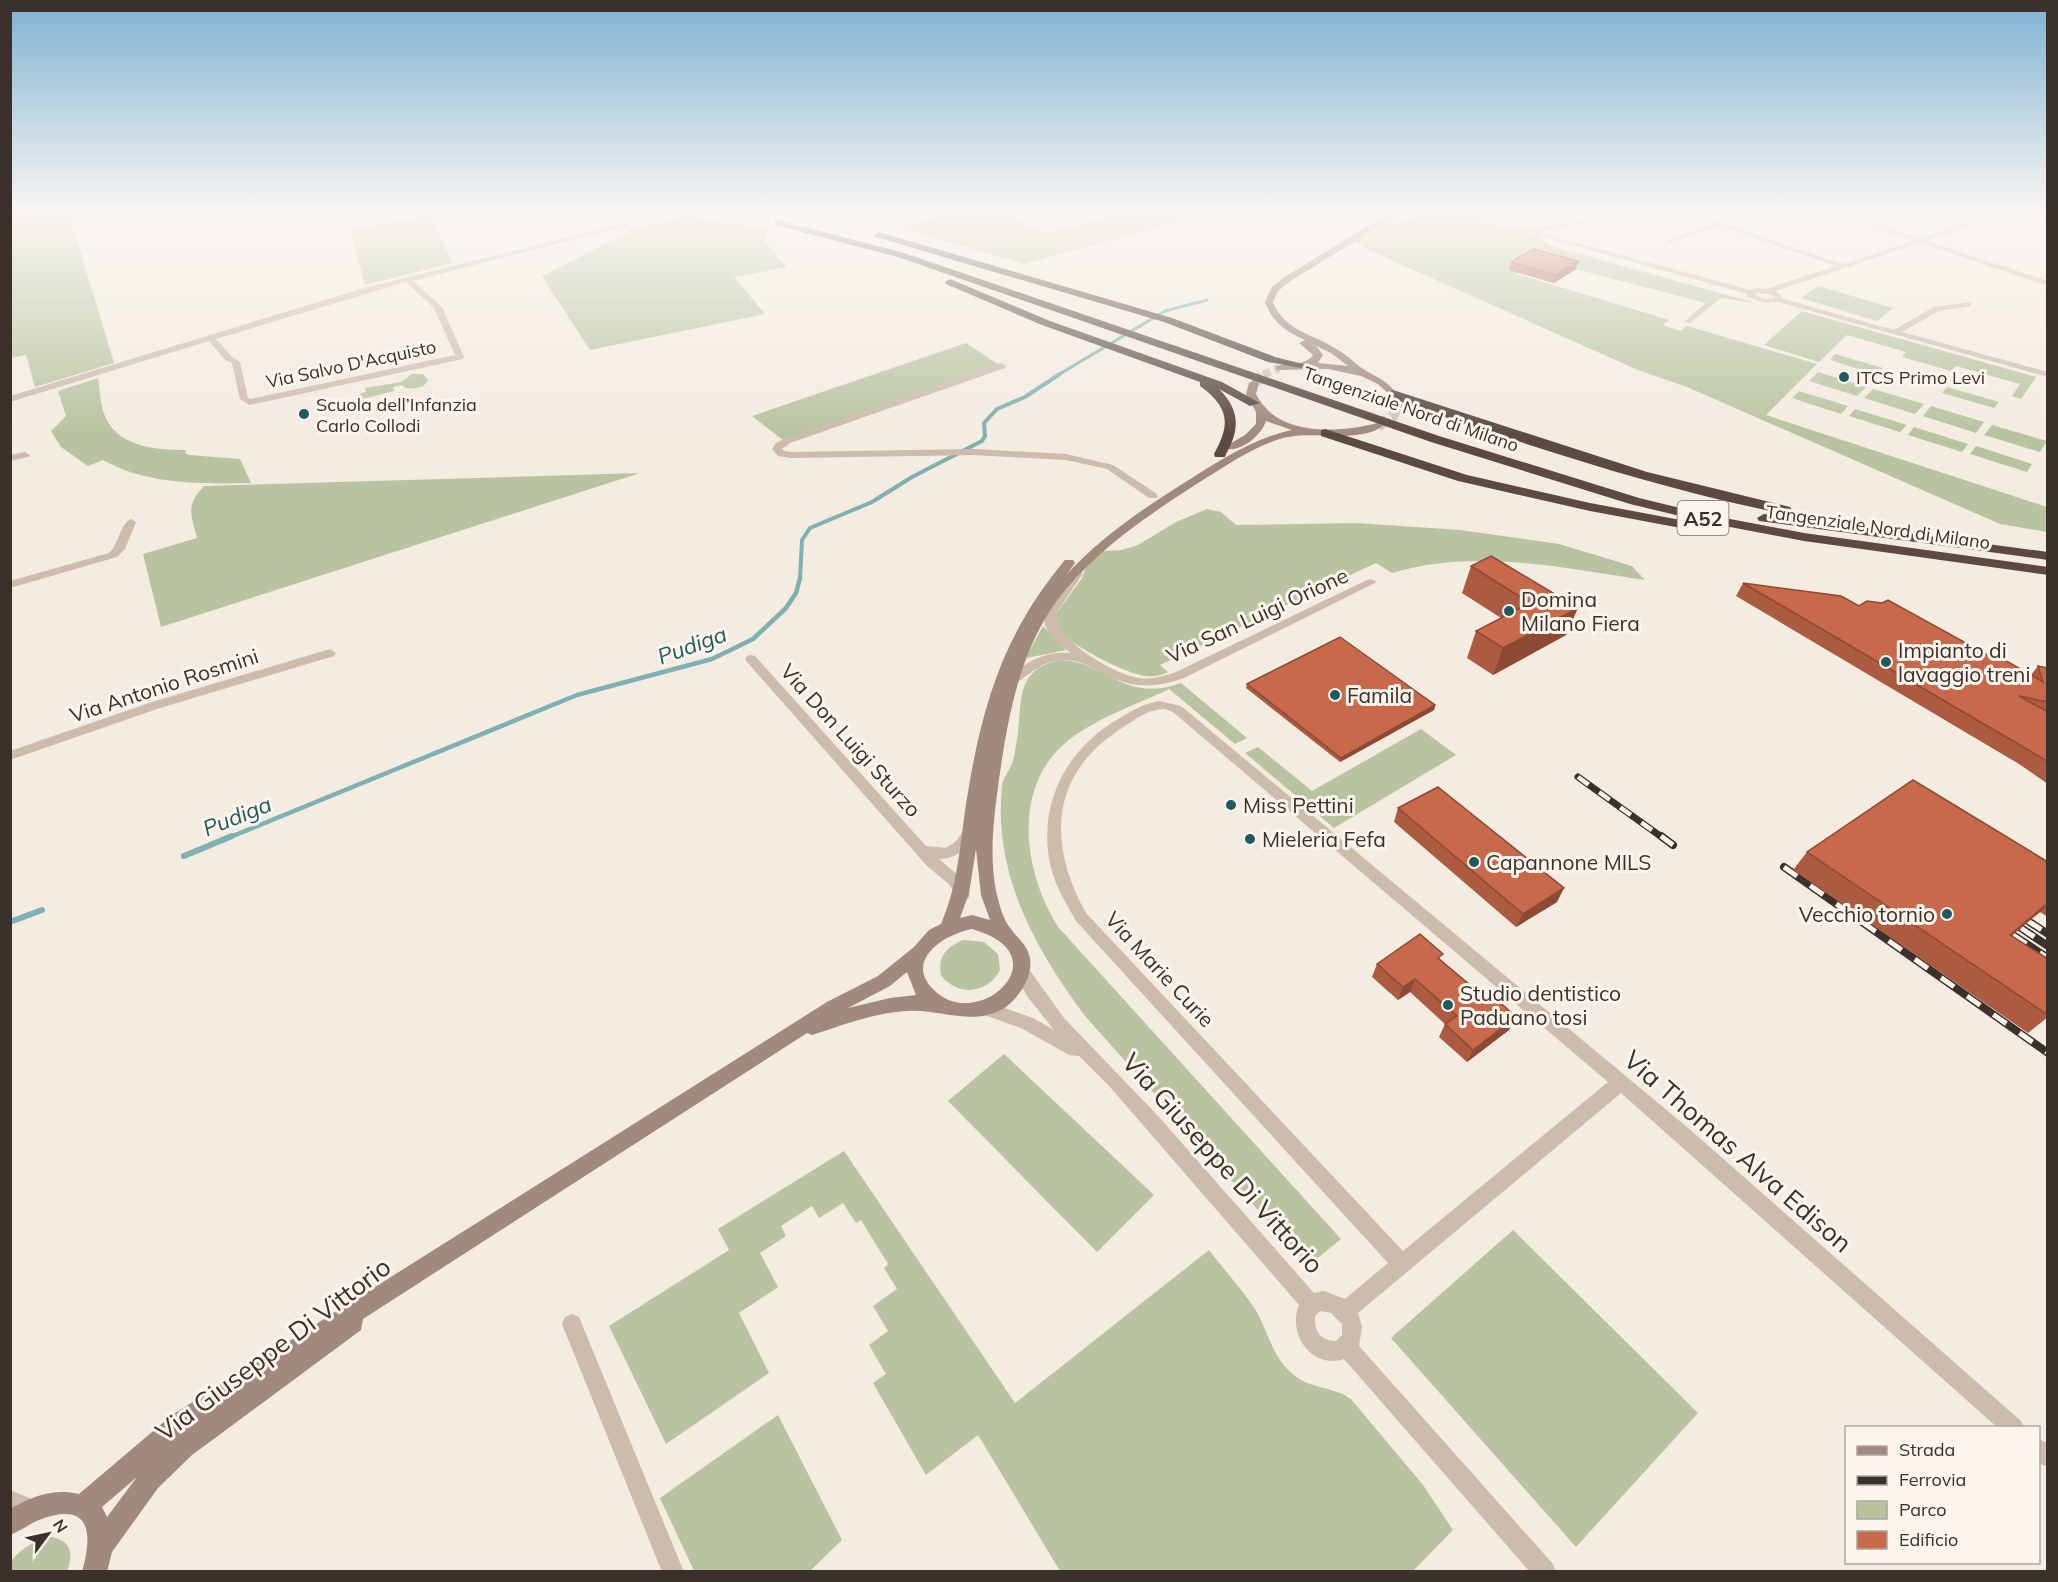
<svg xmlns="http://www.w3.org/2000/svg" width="2058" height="1582" viewBox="0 0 2058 1582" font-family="Mulish,sans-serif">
	<rect width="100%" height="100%" fill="#f4ebe1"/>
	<path fill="#b8c4a0" d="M11 214H75L70 217 114 363 35 387 26 355 11 358Z
		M950 214H1008L1044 233 1118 214H1205L1024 264 897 227Z
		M1435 214 1464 216 1541 237 1547 245 1756 303 1721 298 1690 323 1684 322 1706 303 1575 269 1554 283 1519 273 1517 274 1669 320 1663 325 1680 331 1687 326 1817 364 1766 415 2047 507V532L2000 524 1687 387 1638 370 1389 259 1360 245 1356 241 1388 222Z
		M430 216 453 263 365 285 350 228Z
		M684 216 769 229 765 242 787 267 734 277 765 314 590 350 542 276 630 232 628 229Z
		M1818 286 1893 308 1877 321 1801 298Z
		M1802 311 2036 377 2021 399 2012 396 2020 384 1956 366 1951 371 1902 357 1906 352 1847 335 1819 362 1764 345Z
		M966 343 999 365 783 440 752 416Z
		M1835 354 1883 368 1877 375 1830 360Z
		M1818 372 1866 387 1857 396 1809 381Z
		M412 374H423L428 380C424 389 414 389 405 388L402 385 393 387 394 391 362 399 360 394 366 392 365 388 401 382Z
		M98 378C100 389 100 400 103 411 114 447 155 450 186 450L185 453 189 455 240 459 251 483C202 484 147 485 103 460L88 466 61 447 51 431 66 416 58 391Z
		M1947 387 1999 402 1994 408 1942 393Z
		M1873 389 1924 404 1915 414 1864 398Z
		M1799 391 1848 406 1841 414 1792 398Z
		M1931 406 1984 422 1976 433 1923 416Z
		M1855 409 1907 425 1900 432 1849 416Z
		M1992 425 2047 441 2040 452 1984 435Z
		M1914 427 1968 444 1962 452 1908 435Z
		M1976 446 2032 464 2027 472 1970 454Z
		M640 473 161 627 143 554 197 538C191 513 185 507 204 486Z
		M1207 509 1221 512 1236 525 1355 523 1460 530 1559 544 1632 566 1645 580C1561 568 1476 548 1392 573L1376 563 1160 665 1168 672C1160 676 1153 677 1145 676 1125 673 1068 645 1059 628 1056 624 1057 618 1056 614L1082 578 1088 561 1102 551 1122 550 1138 545 1176 522Z
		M1043 626 1066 650 1027 658 1026 657Z
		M1059 660C1108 661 1123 704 1181 683L1247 738 1235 744 1169 689C1134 706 1092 719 1063 745 1011 792 1025 876 1059 928L1341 1239 1308 1266 1085 1016C1035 949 993 874 1002 786 1003 777 1010 770 1013 761 1015 753 1016 743 1018 734 1022 697 1017 670 1059 660Z
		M1421 729 1456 755 1334 828 1245 753 1258 747 1312 791Z
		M963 940 984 942 998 954 1000 970C988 994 957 997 941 975 937 956 947 947 963 940Z
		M1004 1054 1154 1195 1097 1252 948 1101Z
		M844 1151 1015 1403 1209 1250C1224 1270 1242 1289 1255 1309 1269 1332 1272 1359 1295 1376 1312 1389 1335 1387 1351 1399L1423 1485 1453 1530 1413 1571H1060L978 1435 926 1475 873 1383 886 1374 869 1345 888 1331 873 1306 897 1289 884 1268 888 1264 861 1220 856 1223 843 1203 819 1218 812 1206 781 1226 786 1236 760 1253 778 1287 739 1313 769 1373 666 1444 609 1326 729 1250 718 1229Z
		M1513 1230 1698 1413 1576 1547 1391 1338Z
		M778 1415 842 1540 810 1571H694L660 1498Z
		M51 1537C71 1540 74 1554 67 1571H11V1561C22 1548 35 1540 51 1537Z"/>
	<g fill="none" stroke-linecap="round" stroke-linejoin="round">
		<path stroke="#7fb0b2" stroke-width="3" d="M1058 375 1165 311 1207 300"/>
		<path stroke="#7fb0b2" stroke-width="4" d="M800 579 802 540 810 528 872 502 912 477 982 441 985 436 984 423 997 409 1025 397 1060 374"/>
		<path stroke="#7fb0b2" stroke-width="4.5" d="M228 838 577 695 712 659 753 639 786 608 796 593 800 578"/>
		<path stroke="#7fb0b2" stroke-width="6" d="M184 856 232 836
			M10 922 42 910"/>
		<path stroke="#cfc6bd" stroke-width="8" stroke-dasharray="8 4.5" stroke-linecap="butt" d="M1263 375 1279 368"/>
		<path stroke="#cfc6bd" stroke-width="11" stroke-dasharray="11 5" stroke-linecap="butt" d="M1254 383 1265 374
			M1378 426 1393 416 1397 406"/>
		<path stroke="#cfc6bd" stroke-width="10" stroke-dasharray="10 5" stroke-linecap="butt" d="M730 214 778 223"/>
		<path fill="#cdbbac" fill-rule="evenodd" d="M663 214H673L413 281 442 307 464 357 463 359 249 405 240 399 232 363 225 360 209 341 10 402V396L364 288ZM406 282 434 308 455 355 250 399 248 398 240 362 231 356 216 339Z
			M1461 214H1470L1531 230 1621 214H1634L1631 216 1537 232 1751 290 1755 288 1766 289 1836 266 1719 226 1668 243V239L1712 224 1686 214H1694L1843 264 1913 241 1837 214H1845L1920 239 1960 225 1926 214C1940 214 1954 224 1968 223 1981 222 1992 214 2005 214L1927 241 2048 281V286L1920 243 1776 291 1784 299 1894 330 1934 307 1971 302V306L1939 311 1902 332 2048 372V377L1778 302 1765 303 1747 297V294ZM1757 293 1772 295 1775 298 1765 299 1755 295Z
			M2030 214 2048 216V220L2031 215Z
			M1002 363 1006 366 1005 368 790 443 782 449 784 451 791 452 974 449 1066 454 1113 465 1157 494V498H1149L1107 469 1066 460 974 455 791 458 778 456 772 449 776 443 784 439Z
			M25 452 30 455 28 457 10 461V455Z
			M131 519 136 522 125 549 117 557 10 588V581L109 553C119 544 120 524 131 519Z
			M1077 565 1082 568V575L1057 612C1052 639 1115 675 1139 678 1152 680 1164 676 1176 672L1367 580 1371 579 1377 582 1184 678C1155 688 1133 689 1105 674 1090 666 1079 660 1062 660 1037 660 1017 689 1006 686L1004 683 1006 680C1025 662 1044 651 1071 653 1013 610 1067 606 1072 568Z
			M330 649 336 653 334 656 160 708 10 760V751L152 702Z
			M751 655 755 656 926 846 946 848 955 842 965 829H975L977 833C968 848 957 859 939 859L959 876 970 895 968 899H958L949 884 927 866 747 662 745 659 747 656Z
			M1159 701 1181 706 1687 1127 2021 1421 2024 1428H1998L1621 1093 1358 1313 1362 1327 1359 1346 1553 1564 1556 1572H1530L1344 1359C1312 1370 1287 1334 1299 1305L1110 1087 1079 1056 1069 1055 1021 1028 979 1013 977 1008 979 1003 985 1001 1033 1018 1054 1030 1027 996 1014 973 1016 968 1022 967 1028 968 1064 1018 1159 1117 1314 1293 1324 1291 1345 1299 1388 1263 1076 921C1065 901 1052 881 1049 858 1040 802 1066 752 1113 722 1128 713 1142 704 1159 701ZM1165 709 1173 712 1608 1082 1403 1251 1086 913C1048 845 1049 776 1119 730 1133 721 1147 709 1165 709ZM1320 1311 1331 1313 1342 1324V1335L1336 1341C1320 1341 1314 1331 1315 1316Z
			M572 1314 579 1317 684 1572H662L562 1324 565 1317Z
			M2038 1439 2048 1443V1467L2038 1463Z
			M10 1490 39 1502 42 1510 39 1518 31 1521 10 1512Z"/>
		<path fill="#a18a7d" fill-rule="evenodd" d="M1397 214 1404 215 1388 221 1289 282 1278 291 1273 302C1284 331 1314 334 1338 350 1349 356 1357 366 1368 372 1385 381 1395 386 1402 406L1401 408H1393L1388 393 1378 384 1361 376 1328 369 1276 370V366C1288 363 1306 366 1313 355L1299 343 1305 340C1286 332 1272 322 1265 302L1271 288 1283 278 1382 217ZM1310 343 1331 353 1348 366 1318 363 1323 355 1317 347Z
			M1254 380 1259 383 1256 394C1277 437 1338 433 1378 423L1383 426C1358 444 1313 430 1283 438 1255 446 1230 463 1206 478 1156 510 1105 543 1066 589 1021 643 1009 711 999 779 994 817 989 854 996 891 999 903 1003 920 1011 929 1018 939 1028 945 1030 959 1033 978 1017 1001 1001 1010 970 1026 938 1008 906 1011 874 1013 843 1025 812 1035L807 1033 363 1319 361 1330 192 1455 158 1488 112 1552 107 1572H82C93 1533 91 1500 39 1520 29 1524 21 1531 10 1535V1509C32 1496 55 1488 79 1494L172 1415 827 1002 878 976 914 947 929 930 941 924C959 883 960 841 967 798 982 705 1003 634 1065 560H1073L1075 563 1067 574C1103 535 1147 506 1192 478 1224 458 1255 438 1292 430L1266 421C1262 434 1243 451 1228 449V445L1245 435 1256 424V412L1246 394 1249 383ZM976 849 981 895 990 920 972 915 960 918 969 893ZM972 929C1065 955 977 1034 934 990 903 960 945 934 972 929ZM907 972 916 995 890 998 848 1008 890 986ZM137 1477 107 1517 102 1507Z"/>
		<path fill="#5c4a42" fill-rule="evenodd" d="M778 220 904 253 1439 436 1639 498 1709 515 1804 533 2048 567V575L1804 541 1709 523 1630 504 1431 442 898 257 775 225V221Z
			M879 232 1172 318 1275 357 1307 365 1301 368 1268 362 1164 322 876 237 874 235Z
			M950 279 1050 321 1222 382 1260 403 1250 406 1219 389C1240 410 1240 429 1226 454L1225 457H1215L1214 454C1231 424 1229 407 1200 386V382L1042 325 946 284 945 282Z
			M1393 390 1647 472 1790 507 1792 510 1785 514C1659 489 1537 448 1415 407L1389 397V391Z
			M1325 429 1467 475 1590 503 1686 521 1693 525 1686 529 1590 511 1458 481 1321 436V430Z
			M1764 514 2048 552V560L1759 521 1757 518Z"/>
		<g stroke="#3b302b" stroke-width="7">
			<path id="rail-far1" d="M1578 777 1663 838"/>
		</g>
		<g stroke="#3b302b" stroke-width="8">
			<path id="rail" d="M1661 836 1673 845
				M1784 867 2048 1053
				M2028 921 2048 934
				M2021 928 2048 946
				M2013 935 2048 958"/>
		</g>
		<use href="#rail-far1" stroke="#fbf5ee" stroke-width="4.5" stroke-dasharray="13" stroke-linecap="butt"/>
		<use href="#rail" stroke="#fbf5ee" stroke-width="5" stroke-dasharray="16" stroke-linecap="butt"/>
	</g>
	<path fill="#ac5a40" d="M1511 262 1576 269 1554 283 1509 270Z
		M1491 556 1566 635 1493 675 1467 658 1476 631 1501 618 1462 593 1471 566Z
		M1743 583 1859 606 1993 658 2031 675 2038 666 2048 668V784L2019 764 1736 596Z
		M1247 684 1435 705 1434 710 1340 762 1246 688Z
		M1398 808 1557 902 1516 927 1394 822Z
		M1807 852 2048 862V917L2040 912 2011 936 2048 959V1017L2028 1033 1793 870Z
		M1441 960 1509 1030 1467 1062 1439 1037 1445 1024 1410 992 1398 1000 1372 977 1377 964Z"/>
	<path fill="#8c4a34" d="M1578 261 1576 269 1554 283 1556 275Z
		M1578 608 1566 635 1493 675 1503 648Z
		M1435 705 1434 710 1340 762 1341 758Z
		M1564 888 1557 902 1516 927 1523 914Z
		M2048 903V904L2040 912 1991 952 2010 935Z
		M1415 979 1410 992 1398 1000 1403 987Z
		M1516 1017 1509 1030 1467 1062 1473 1050Z"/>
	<path fill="#c8694b" stroke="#8c4a34" stroke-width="1.5" d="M1533 249 1578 261 1556 275 1511 262Z
		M1491 556 1578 608 1503 648 1476 631 1530 603 1471 566Z
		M1743 583 1841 596 1859 606 1867 601 1882 603 1888 600 1993 658 1998 656 2043 682 2038 666 2048 668V702L2019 696 2048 712V762L2030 751Z
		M1340 637 1435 705 1341 758 1247 684Z
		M1913 780 2048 862V903L2010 935 2048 959V1015L1807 852Z
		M1438 787 1564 888 1523 914 1398 808Z
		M1420 934 1443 954 1438 958 1488 1000 1493 996 1516 1017 1473 1050 1445 1024 1457 1016 1415 979 1403 987 1377 964Z"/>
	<linearGradient id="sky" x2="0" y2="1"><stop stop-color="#7eb2d2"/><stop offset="0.49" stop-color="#faf6f2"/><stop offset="1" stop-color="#faf6f2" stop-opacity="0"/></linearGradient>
	<rect width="2058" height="435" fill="url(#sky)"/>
	<g fill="#1f5a5e" stroke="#fbf5ee" stroke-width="2">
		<circle cx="1844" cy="377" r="6"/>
		<circle cx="304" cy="414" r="6"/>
		<circle cx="1509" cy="611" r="6"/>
		<circle cx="1886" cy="662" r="6"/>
		<circle cx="1335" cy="695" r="6"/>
		<circle cx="1231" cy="805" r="6"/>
		<circle cx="1250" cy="839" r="6"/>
		<circle cx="1474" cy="862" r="6"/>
		<circle cx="1947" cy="914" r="6"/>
		<circle cx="1448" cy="1005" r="6"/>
	</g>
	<g text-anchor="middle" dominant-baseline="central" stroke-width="6" stroke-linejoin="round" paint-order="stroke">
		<g font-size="18" fill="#3b302b" stroke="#fbf5ee">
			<text transform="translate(351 364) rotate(-12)">Via Salvo D'Acquisto</text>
			<text transform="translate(1411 409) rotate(19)">Tangenziale Nord di Milano</text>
			<text transform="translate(1878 527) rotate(8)">Tangenziale Nord di Milano</text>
		</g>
		<g font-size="18" fill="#3b302b" stroke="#fbf5ee" text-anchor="start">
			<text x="1856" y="377">ITCS Primo Levi</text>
			<text x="316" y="404">Scuola dell’Infanzia<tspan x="316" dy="21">Carlo Collodi</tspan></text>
		</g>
		<rect fill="#fbf5ee" stroke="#756b66" stroke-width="1.5" x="1677.5" y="501" width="51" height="34" rx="4.5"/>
		<g font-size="20" font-weight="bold" fill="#3b302b">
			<text x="1703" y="518">A52</text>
		</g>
		<g font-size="21" fill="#3b302b" stroke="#fbf5ee" text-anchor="start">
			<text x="1521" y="599">Domina<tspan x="1521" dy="24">Milano Fiera</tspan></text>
			<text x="1898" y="650">Impianto di<tspan x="1898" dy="24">lavaggio treni</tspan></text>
			<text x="1347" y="695">Famila</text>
			<text x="1243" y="805">Miss Pettini</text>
			<text x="1262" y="839">Mieleria Fefa</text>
			<text x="1486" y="862">Capannone MILS</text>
			<text x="1935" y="914" text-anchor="end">Vecchio tornio</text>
			<text x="1460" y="993">Studio dentistico<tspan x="1460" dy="24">Paduano tosi</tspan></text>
		</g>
		<g font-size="21" fill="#3b302b" stroke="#fbf5ee">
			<text transform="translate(1257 615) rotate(-25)">Via San Luigi Orione</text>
			<text transform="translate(164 685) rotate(-18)">Via Antonio Rosmini</text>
			<text transform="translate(851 740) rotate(48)">Via Don Luigi Sturzo</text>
			<text transform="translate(1160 969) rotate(47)">Via Marie Curie</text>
		</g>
		<g font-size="22" font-style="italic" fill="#1f5a5e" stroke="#fbf5ee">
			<text transform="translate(692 645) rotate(-20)">Pudiga</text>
			<text transform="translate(237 816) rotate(-22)">Pudiga</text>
		</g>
		<g font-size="26" fill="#3b302b" stroke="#fbf5ee">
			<text transform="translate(1738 1151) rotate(41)">Via Thomas Alva Edison</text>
			<text transform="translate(1223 1163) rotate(48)">Via Giuseppe Di Vittorio</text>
			<text transform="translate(273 1349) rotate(-37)">Via Giuseppe Di Vittorio</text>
		</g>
	</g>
	<rect width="2058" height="1582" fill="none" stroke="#3b302b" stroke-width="24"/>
	<rect x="1845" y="1426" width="195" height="138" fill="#fbf5ee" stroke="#aea6a0" stroke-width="1.5"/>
	<rect x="1857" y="1446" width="30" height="9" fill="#a18a7d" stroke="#aea6a0" stroke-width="1.5"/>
	<text x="1899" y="1456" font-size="18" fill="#3b302b">Strada</text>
	<rect x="1857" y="1476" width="30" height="9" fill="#3b302b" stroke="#aea6a0" stroke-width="1.5"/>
	<text x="1899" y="1486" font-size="18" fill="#3b302b">Ferrovia</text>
	<rect x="1857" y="1501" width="30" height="18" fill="#b8c4a0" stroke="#aea6a0" stroke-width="1.5"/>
	<text x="1899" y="1516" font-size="18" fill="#3b302b">Parco</text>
	<rect x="1857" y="1531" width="30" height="18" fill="#c8694b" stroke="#aea6a0" stroke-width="1.5"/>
	<text x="1899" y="1546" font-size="18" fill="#3b302b">Edificio</text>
	<g transform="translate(48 1534) rotate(57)" stroke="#fbf5ee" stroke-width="4.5" paint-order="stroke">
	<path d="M0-4.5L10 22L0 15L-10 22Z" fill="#3b302b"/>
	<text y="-9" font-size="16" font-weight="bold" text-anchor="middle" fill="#3b302b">N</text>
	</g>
</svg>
